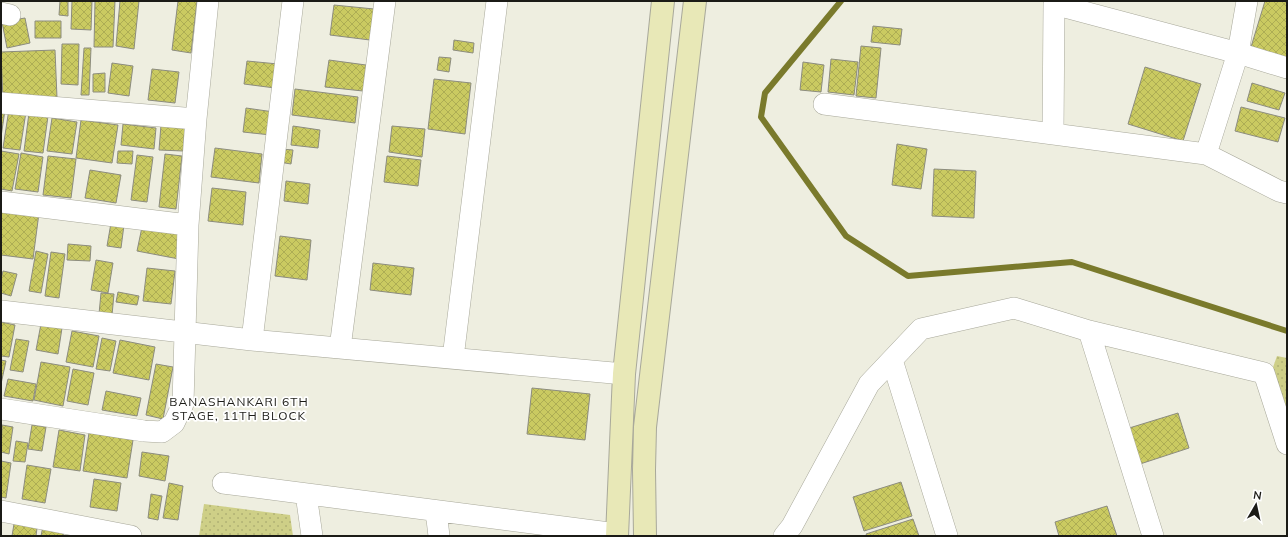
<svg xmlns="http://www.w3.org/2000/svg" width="1288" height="537" viewBox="0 0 1288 537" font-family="Mulish,sans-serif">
	<defs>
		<pattern id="grass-dots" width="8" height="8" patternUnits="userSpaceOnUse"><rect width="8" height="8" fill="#cecf87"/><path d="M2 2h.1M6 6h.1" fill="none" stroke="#b0b174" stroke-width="1.8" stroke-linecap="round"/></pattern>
		<pattern id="building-cross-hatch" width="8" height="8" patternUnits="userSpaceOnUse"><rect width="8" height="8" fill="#caca61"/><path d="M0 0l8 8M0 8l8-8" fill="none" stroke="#adad54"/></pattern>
	</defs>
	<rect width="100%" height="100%" fill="#eeeee0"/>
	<path fill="url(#grass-dots)" d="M1277 356 1287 358V423L1271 373Z
		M204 504 290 515 293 536H199Z"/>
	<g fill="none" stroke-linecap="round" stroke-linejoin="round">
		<path stroke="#7a7a2c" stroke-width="6" d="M841 1 765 93 761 117 846 236 908 276 1072 262 1287 331"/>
	</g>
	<path fill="url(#building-cross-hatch)" stroke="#8c8c7f" d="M60 1H68V16L59 15Z
		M72 1H92L91 30 71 29Z
		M95 1H115L113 47H94Z
		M120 1H139L134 49 116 46Z
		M178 1H197L191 53 172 50Z
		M1265 1H1287V58L1251 47Z
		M334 5 374 9 370 40 330 35Z
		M25 18 30 43 7 48 2 22Z
		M35 21H61V38H35Z
		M873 26 902 29 900 45 871 42Z
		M454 40 474 43 473 53 453 50Z
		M62 44H79L78 85 61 84Z
		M861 46 881 48 876 98 856 96Z
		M84 48H91L89 95H81Z
		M55 50 57 98 3 100 1 52Z
		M439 57 451 58 449 72 437 70Z
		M831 59 858 62 854 95 828 92Z
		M329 60 366 65 363 91 325 87Z
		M247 61 278 64 275 88 244 84Z
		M803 62 824 65 821 92 800 90Z
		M112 63 133 66 129 96 108 93Z
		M1145 67 1201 84 1183 141 1128 124Z
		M152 69 179 72 175 103 148 100Z
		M105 73V92H93V74Z
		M434 79 471 83 465 134 428 129Z
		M1252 83 1285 93 1279 110 1247 101Z
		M295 89 358 97 355 123 292 115Z
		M1241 107 1285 118 1278 142 1235 131Z
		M246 108 274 112 271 135 243 132Z
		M1 109 5 110 1 137Z
		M9 109 26 112 20 150 3 148Z
		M29 113 48 116 43 153 24 151Z
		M52 118 77 122 72 154 47 151Z
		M81 120 118 125 112 163 76 158Z
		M123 124 156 128 154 149 121 145Z
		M161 125 185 127 183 151 159 150Z
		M293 126 320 130 318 148 291 145Z
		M392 126 425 129 422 157 389 152Z
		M897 144 927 149 921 189 892 185Z
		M215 148 262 154 259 183 211 177Z
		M281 149 293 150 291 164 279 162Z
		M1 151 19 154 12 191 1 189Z
		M118 151H133L132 164 117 163Z
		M21 153 43 157 38 192 15 189Z
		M165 154 182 156 176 209 159 207Z
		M137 155 153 157 147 202 131 200Z
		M48 156 76 159 71 198 43 195Z
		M387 156 421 160 418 186 384 182Z
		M934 169 976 171 974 218 932 216Z
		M90 170 121 175 116 203 85 198Z
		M286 181 310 184 308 204 284 201Z
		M212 188 246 192 243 225 208 221Z
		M1 208 39 213 33 259 1 255Z
		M111 223 124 225 121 248 107 246Z
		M142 227 183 234 179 259 137 251Z
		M280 236 311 240 307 280 275 276Z
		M68 244 91 246 90 261 67 260Z
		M36 251 48 254 41 293 29 291Z
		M51 252 65 254 59 298 45 296Z
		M96 260 113 263 108 293 91 290Z
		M373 263 414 268 411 295 370 290Z
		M147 268 175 271 171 304 143 301Z
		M3 271 17 274 11 296 1 293V279Z
		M118 292 139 296 137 305 116 302Z
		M101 293 114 294 112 315 99 314Z
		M1 322 15 325 9 357 1 356Z
		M41 324 62 328 58 354 36 350Z
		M72 331 99 336 93 367 66 362Z
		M102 338 116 341 110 371 96 369Z
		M16 339 29 341 23 372 10 370Z
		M120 340 155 347 149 380 113 373Z
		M1 360 6 361 1 384Z
		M41 362 70 367 63 406 34 400Z
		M156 364 173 367 163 419 146 415Z
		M73 369 94 373 88 405 67 401Z
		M8 379 36 384 33 401 4 396Z
		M532 388 590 394 585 440 527 434Z
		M106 391 141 398 137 416 102 410Z
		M1178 413 1189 448 1137 465 1126 429Z
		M2 425 13 427 9 454 1 452Z
		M32 425 46 427 42 451 28 449Z
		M59 430 85 435 80 471 53 467Z
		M89 433 133 440 127 478 83 471Z
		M16 441 28 443 25 462 13 461Z
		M142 452 169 456 165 481 139 476Z
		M1 461 11 463 6 498 1 497Z
		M27 465 51 469 45 503 22 499Z
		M94 479 121 483 117 511 90 507Z
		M901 482 912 516 864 531 853 497Z
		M169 483 183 486 178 520 163 518Z
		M151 494 162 496 158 520 148 518Z
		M1107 506 1117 536H1059L1055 522Z
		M913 519 919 536H867L866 534Z
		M14 524 37 528 36 536H12Z
		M43 526 64 530 63 536H41Z"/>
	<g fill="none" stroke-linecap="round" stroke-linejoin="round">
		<g stroke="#a8a89a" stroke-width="22">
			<path id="minor" d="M1055 1 1054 4 1238 53 1287 68
				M1247 1 1238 53 1206 154 1279 191 1287 193
				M1 13 10 15
				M1 103 196 119
				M824 104 1206 154
				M1053 134 1054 4
				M1 202 188 225
				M1 311 252 340 624 374
				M1089 331 1153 536
				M252 340 293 1
				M340 348 385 1
				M453 358 497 1
				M892 360 947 536
				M1 409 144 431 162 432 174 423 183 404 188 225 196 119 208 1
				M223 483 617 534
				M306 494 312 536
				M1 511 131 536
				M436 511 439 536
				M784 536 792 526 869 384 921 329 1014 308 1089 331 1264 373 1287 444"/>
		</g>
		<g stroke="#a8a89a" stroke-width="24">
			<path id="secondary" d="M617 536 624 374 663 1
				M645 536 644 470 645 427 695 1"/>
		</g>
		<use href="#minor" stroke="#fff" stroke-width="21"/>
		<use href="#secondary" stroke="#e8e8b7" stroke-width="22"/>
	</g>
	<g text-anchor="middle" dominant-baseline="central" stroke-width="3.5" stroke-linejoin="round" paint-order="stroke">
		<g font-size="12" letter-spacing="1" fill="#1b1b16" stroke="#fff">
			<text x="239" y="401">BANASHANKARI 6TH<tspan x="239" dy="14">STAGE, 11TH BLOCK</tspan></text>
		</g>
	</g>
	<rect width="1288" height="537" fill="none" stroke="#1b1b16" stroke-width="4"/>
	<g transform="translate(1256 505) rotate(9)" stroke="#ffffff" stroke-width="3" paint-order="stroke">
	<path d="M0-3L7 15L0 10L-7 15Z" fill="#1b1b16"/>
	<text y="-6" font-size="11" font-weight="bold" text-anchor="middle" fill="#1b1b16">N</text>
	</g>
</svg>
